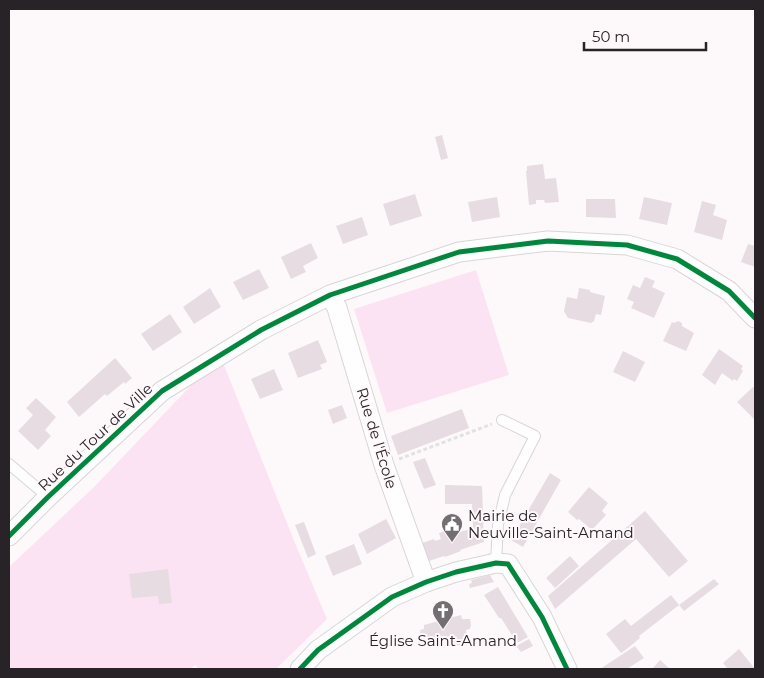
<svg xmlns="http://www.w3.org/2000/svg" width="764" height="678" viewBox="0 0 764 678" font-family="Montserrat,sans-serif">
	<rect width="100%" height="100%" fill="#fdf9fb"/>
	<path fill="#fce3f3" d="M476 270 509 375 387 413 354 309Z
		M220 355 293 538 327 619 276 669H198L196 665 189 669H9V567L95 486Z"/>
	<path fill="#e6dce2" d="M442 135 448 158 441 160 435 137Z
		M543 164 545 179 556 178 559 202 545 203 544 200H536V204L529 205 526 171H527V166Z
		M415 194 422 216 390 226 383 204Z
		M497 197 500 217 472 222 468 202Z
		M644 197 672 203 667 225 639 219Z
		M586 199H615L616 218 586 217Z
		M702 201 716 205 713 215 727 220 722 240 694 232Z
		M362 217 368 235 343 244 336 226Z
		M311 243 318 258 303 266 306 272 291 279 281 257Z
		M748 244 755 246V267L741 262Z
		M259 269 269 288 243 300 233 282Z
		M645 277 655 281 652 287 665 293 654 318 631 308 634 302 627 299 633 285 640 288Z
		M210 288 221 307 194 324 183 307Z
		M579 288 590 290V292L605 296 601 315 596 314 594 321 591 323 568 318 565 313 564 311 567 297 577 299Z
		M170 314 182 332 153 351 141 334Z
		M678 321 682 323V326L694 333 686 351 663 341 672 322 674 323Z
		M318 340 327 362 320 365 322 369 298 378 288 353Z
		M719 349 743 366 741 369 743 371 737 381 734 379 733 381 722 373 715 385 702 375Z
		M623 351 645 362 635 382 613 372Z
		M115 358 132 378 125 384 124 382 107 396 105 394 79 417 67 402Z
		M274 369 283 390 260 399 251 379Z
		M753 387 755 389V420L737 402Z
		M36 398 56 417 45 430 51 436 38 450 18 431 33 415 26 408Z
		M342 405 347 418 333 424 328 410Z
		M462 409 469 428 398 455 391 436Z
		M425 458 436 485 424 489 413 462Z
		M550 473 561 480 523 547 511 540Z
		M445 485 482 486 484 542 460 550 461 551 445 557 444 556 426 562 419 544 434 539 435 541 441 539 439 533 449 530 451 535 473 528 472 504H445Z
		M589 487 608 503 602 511 606 515 592 530 579 519 577 520 568 512Z
		M645 511 688 561 669 577 636 539 555 609 548 596Z
		M386 519 396 538 367 554 358 534Z
		M304 522 316 554 308 558 295 525Z
		M354 544 362 564 333 576 325 556Z
		M570 556 579 566 555 588 546 578Z
		M168 569 172 603 159 604 158 596 132 598 129 574Z
		M490 575 494 582 470 588 469 584 472 583 471 580Z
		M714 579 719 584 684 611 679 605Z
		M498 587 528 637 517 643 501 618H499L484 595Z
		M671 595 679 605 639 636 640 638 628 648 621 653 606 634 625 619 631 626Z
		M461 615 462 619H470L471 625 470 629 466 630 468 640 466 643 456 646 453 644 451 638 429 644 428 640 422 641 420 630 424 629V625Z
		M529 639 533 646 521 652 516 646Z
		M635 646 644 658 627 669H600Z
		M739 649 755 669H728L723 663Z
		M660 660 670 669H655L653 668Z"/>
	<g fill="none" stroke-linecap="round" stroke-linejoin="round">
		<g stroke="#d9d5d7" stroke-width="12">
			<path id="lane" d="M9 464 48 497
				M496 563 498 525 505 495 535 436 502 420"/>
		</g>
		<g stroke="#d9d5d7" stroke-width="21">
			<path id="street" d="M330 295 337 308 384 465 426 582
				M9 536 48 497 162 391 261 330 330 295 459 252 548 241 627 245 677 259 729 291 755 318
				M300 669 318 650 392 597 426 582 456 572 496 563 508 564 542 617 567 669"/>
		</g>
		<path stroke="#e3e2e2" stroke-width="3" stroke-dasharray="4 2.5" stroke-linecap="butt" d="M399 459 492 424"/>
		<use href="#lane" stroke="#fffefe" stroke-width="10"/>
		<use href="#street" stroke="#fffefe" stroke-width="19"/>
		<g stroke="#fef8fb" stroke-width="8">
			<path id="cycleway" d="M9 536 48 497 162 391 261 330 330 295 459 252 548 241 627 245 677 259 729 291 755 318
				M300 669 318 650 392 597 426 582 456 572 496 563 508 564 542 617 567 669"/>
		</g>
		<use href="#cycleway" stroke="#00873e" stroke-width="5"/>
	</g>
	<defs>
		<g id="civic-pin" transform="scale(1.125)"><path d="M0 17L-7.5 6A9.5 9.5 0 1 1 7.5 6Z" fill="#736e71" stroke="#fef8fb"/><path d="M-.6-6.5H3V-4.5H.6V-3L4-1V1h2V6H-6V1h2V-1L-.6-3ZM-1.2 2.5V6h2.4V2.5Z" fill="#fff"/></g>
		<g id="church-pin" transform="scale(1.125)"><path d="M0 17L-7.5 6A9.5 9.5 0 1 1 7.5 6Z" fill="#736e71" stroke="#fef8fb"/><path d="M-1.2-6h2.4v3.5h3.3v2.4h-3.3V6h-2.4V-.1h-3.3v-2.4h3.3Z" fill="#fff"/></g>
	</defs>
	<g fill-rule="evenodd">
		<use href="#civic-pin" x="452" y="524"/>
		<use href="#church-pin" x="443" y="611"/>
	</g>
	<g text-anchor="middle" dominant-baseline="central" stroke-width="4" stroke-linejoin="round" paint-order="stroke">
		<g font-size="15" fill="#282327" stroke="#fef8fb">
			<text transform="translate(95 437) rotate(-43)">Rue du Tour de Ville</text>
			<text transform="translate(377 438) rotate(73)">Rue de l'École</text>
		</g>
		<g font-size="15" fill="#282327" stroke="#fef8fb" text-anchor="start">
			<text x="468" y="515">Mairie de<tspan x="468" dy="17">Neuville-Saint-Amand</tspan></text>
			<text x="443" y="640" text-anchor="middle">Église Saint-Amand</text>
		</g>
	</g>
	<rect width="764" height="678" fill="none" stroke="#282327" stroke-width="20"/>
	<path d="M584 42v8h122v-8" fill="none" stroke="#282327" stroke-width="2.5"/>
	<text x="592" y="42" font-size="15" fill="#282327" stroke="#fef8fb" stroke-width="4" paint-order="stroke">50 m</text>
</svg>
